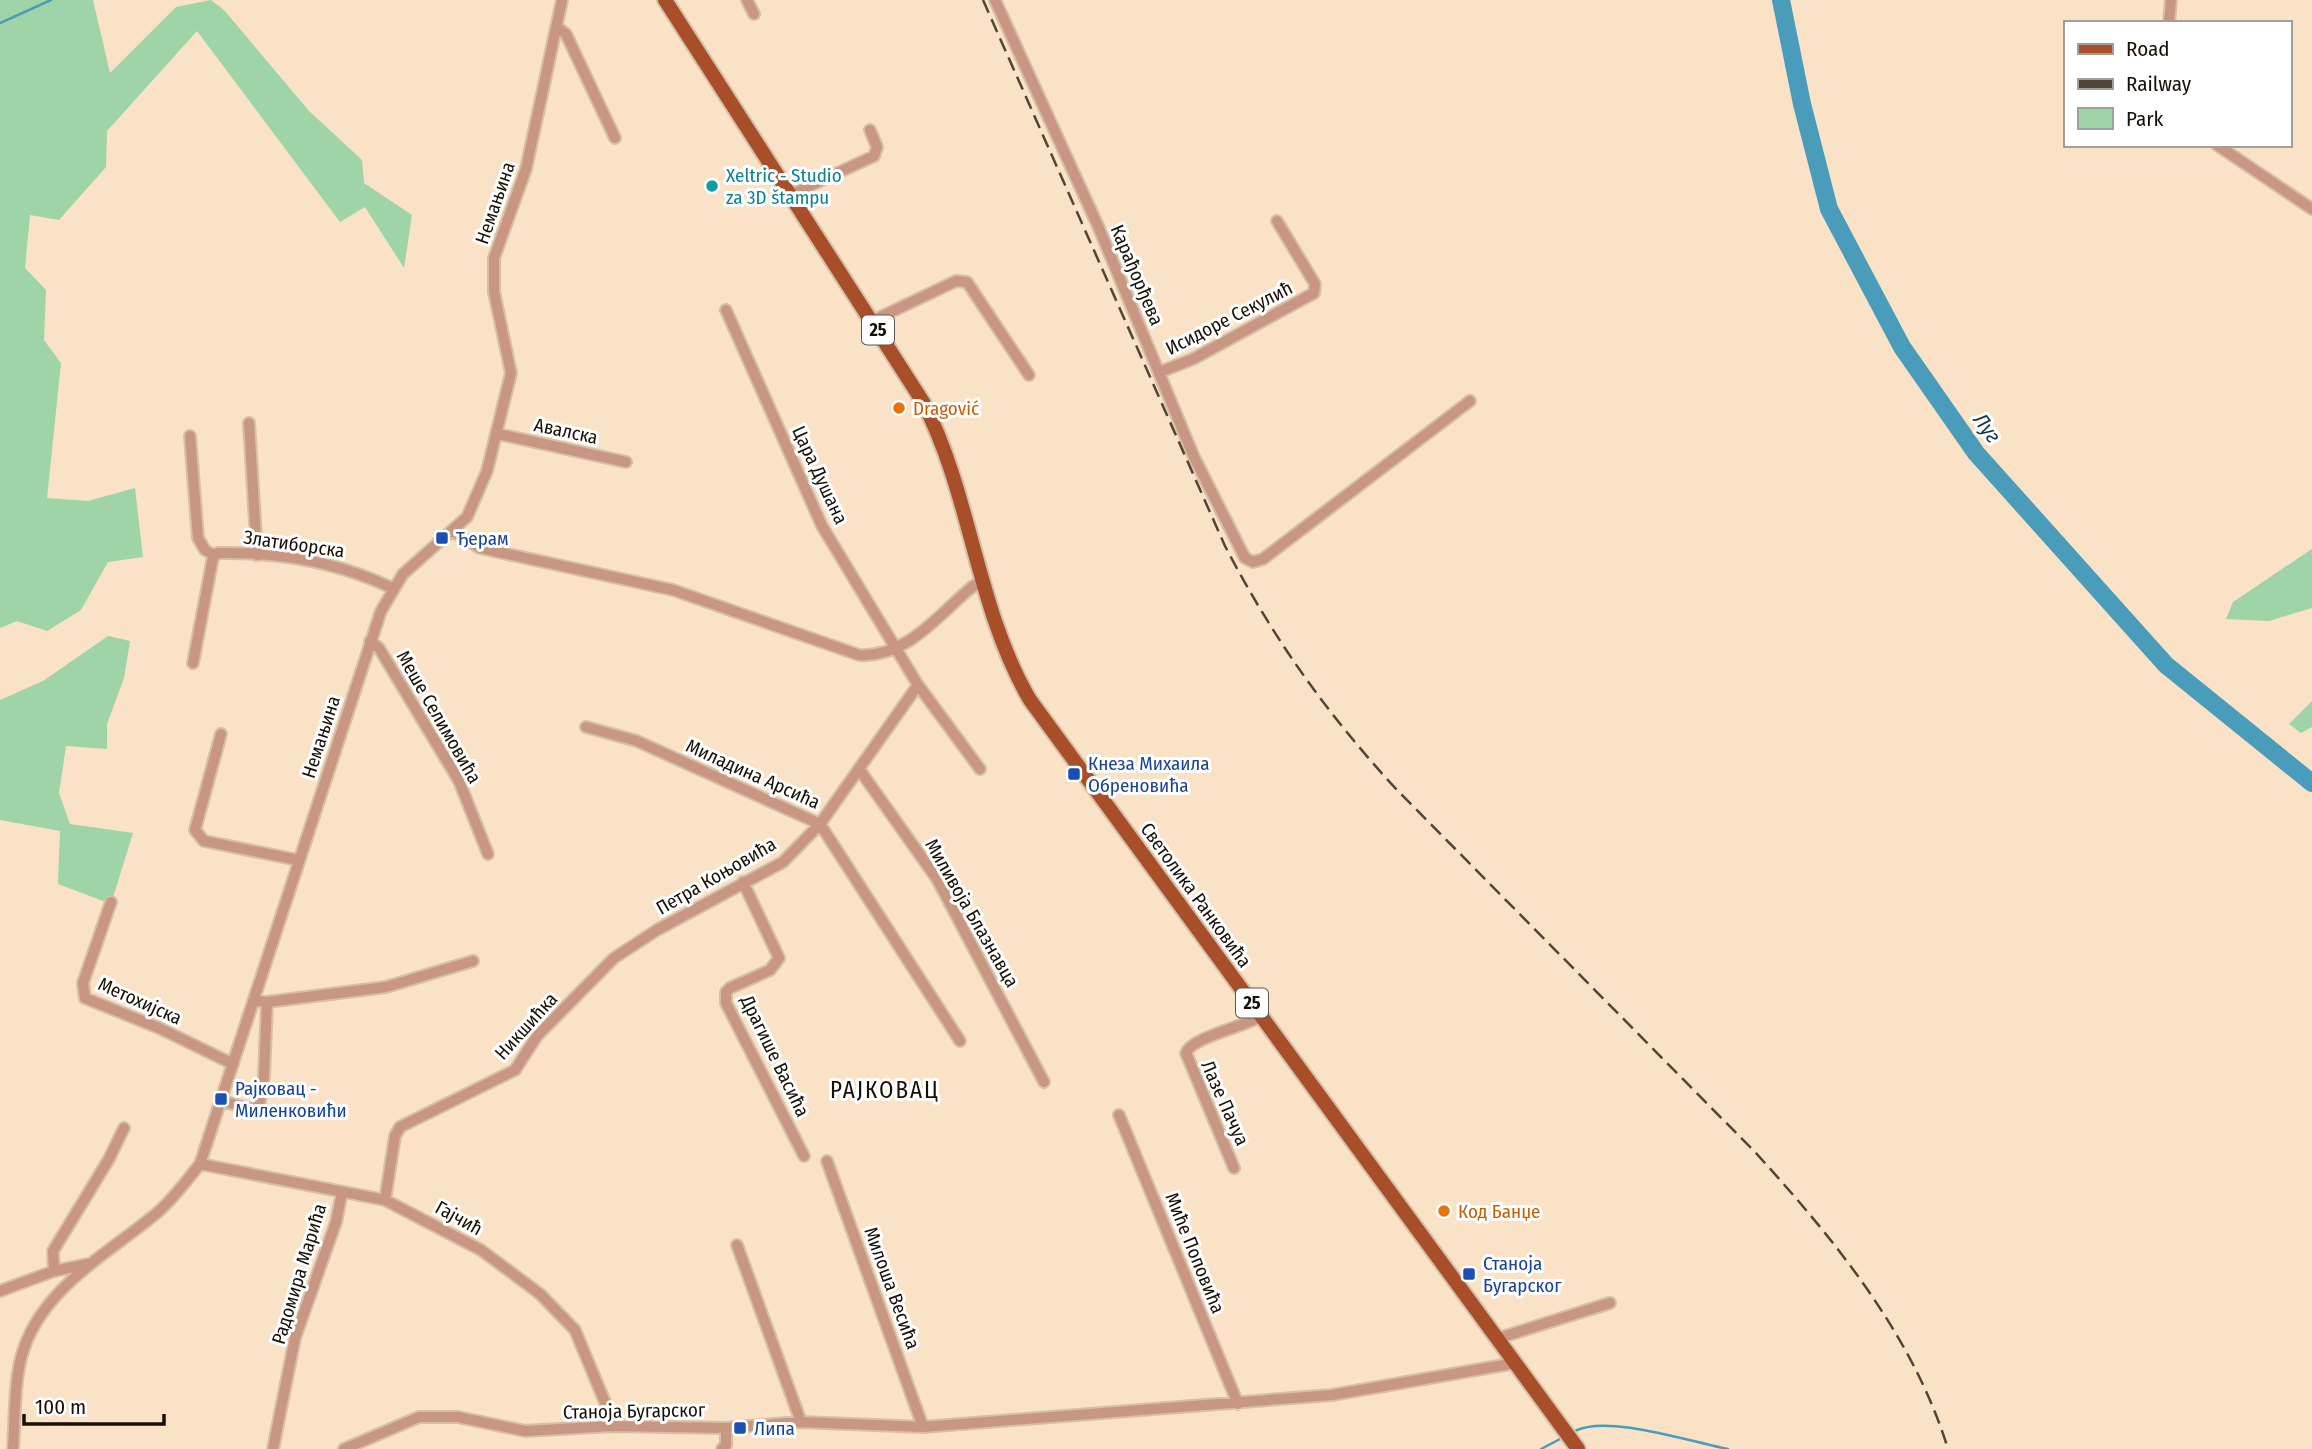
<svg xmlns="http://www.w3.org/2000/svg" width="2312" height="1449" viewBox="0 0 2312 1449" font-family="'Fira Sans Condensed',sans-serif">
	<rect width="100%" height="100%" fill="#f9e2c6"/>
	<path fill="#9fd3a8" d="M0 0H93L110 73 176 7 211 0 224 10 309 111 362 160 364 183 412 215 404 268 365 207 340 222 197 31 107 131 106 167 59 220 30 215 25 268 46 290 44 340 61 363 47 498 88 501 135 488 143 557 108 562 81 610 47 631 17 621 0 628Z
		M2312 549V608L2269 621 2226 619 2233 602Z
		M108 636 130 641 124 678 107 724V749L66 746 59 793 70 824 133 833 111 904 58 884 60 831 0 820V700L43 681Z
		M2312 701V727L2301 733 2289 724Z"/>
	<g fill="none" stroke-linecap="round" stroke-linejoin="round">
		<path stroke="#499dba" stroke-width="2.5" d="M0 23 51 0
			M1575 1431C1607 1414 1691 1442 1728 1449
			M1541 1449 1560 1439"/>
		<path stroke="#499dba" stroke-width="18" d="M1781 0 1802 104 1829 209 1902 347 1976 453 2166 665 2312 783"/>
		<g stroke="#d5c0a7" stroke-width="14">
			<path id="minor" d="M747 0 754 14
				M995 0 1098 226 1194 457 1245 558 1253 562 1263 559 1470 401
				M2169 23 2171 0
				M557 27 566 34 615 138
				M2217 145 2312 209
				M788 196 874 156 877 147 870 130
				M726 310 822 526 918 685 980 769
				M872 321 956 281 967 282 1029 375
				M1160 372 1193 359 1314 293 1315 284 1277 221
				M249 423 257 555
				M498 434 626 462
				M190 436 198 538 205 550 214 555
				M454 532 480 548 673 590 859 655C907 658 939 614 972 587L983 581
				M370 641 379 648 459 781 488 854
				M193 663 213 557 218 553C277 552 338 562 392 588
				M586 727 637 741 820 824 960 1041
				M221 734 195 830 204 841 298 860
				M859 769 937 879 1044 1082
				M743 882 779 958 770 970 730 988 726 992V1003L804 1156
				M111 902 83 983 85 998 159 1028 233 1064
				M253 1001 267 1002 386 987 473 961
				M222 1101 251 1109 259 1107 264 1076 267 1002
				M1119 1115 1238 1404
				M827 1161 923 1427
				M200 1164 385 1200 481 1250 540 1294 575 1330 609 1412 612 1426
				M1234 1168 1186 1053C1192 1037 1244 1027 1261 1016
				M385 1200 395 1136 400 1127 515 1070 537 1036 614 958 657 930 783 862 820 824 918 685
				M737 1245 801 1422
				M54 1271 53 1251 109 1159 124 1128
				M0 1291 54 1271 88 1264
				M1499 1338 1610 1303
				M13 1449C15 1419 14 1387 21 1358 39 1289 107 1255 158 1212 174 1198 187 1180 200 1164L381 611 403 574 467 517 487 471 511 373 494 292V258L526 169 562 0
				M273 1449 295 1338 336 1222 342 1192
				M344 1449 419 1417H458L525 1431 612 1426 726 1428 801 1422 923 1427 1332 1395 1516 1363
				M722 1449 726 1445V1428"/>
		</g>
		<g stroke="#d5c0a7" stroke-width="18">
			<path id="major" d="M665 0 923 402C972 497 976 608 1030 700L1578 1449"/>
		</g>
		<use href="#minor" stroke="#c99682" stroke-width="10"/>
		<use href="#major" stroke="#a84e29" stroke-width="14"/>
		<path stroke="#504536" stroke-width="2.5" stroke-dasharray="14 7" stroke-linecap="butt" d="M983 0 1225 546C1273 638 1326 713 1397 790L1755 1152C1834 1239 1913 1335 1948 1449"/>
	</g>
	<circle fill="#0f9aa8" stroke="#fff" stroke-width="2.5" cx="712" cy="186" r="7"/>
	<g fill="#e8710a" stroke="#fff" stroke-width="2.5">
		<circle cx="899" cy="408" r="7"/>
		<circle cx="1444" cy="1211" r="7"/>
	</g>
	<g fill="#1a4fb4" stroke="#fff" stroke-width="2.5">
		<rect x="435" y="531" width="14" height="14" rx="3.5"/>
		<rect x="1067" y="767" width="14" height="14" rx="3.5"/>
		<rect x="214" y="1092" width="14" height="14" rx="3.5"/>
		<rect x="1462" y="1267" width="14" height="14" rx="3.5"/>
		<rect x="733" y="1421" width="14" height="14" rx="3.5"/>
	</g>
	<g text-anchor="middle" dominant-baseline="central" stroke-width="6" stroke-linejoin="round" paint-order="stroke">
		<g fill="#fff" stroke="#5c5750" stroke-width="2">
			<rect x="862" y="315.5" width="32" height="29" rx="5"/>
			<rect x="1236" y="988.5" width="32" height="29" rx="5"/>
		</g>
		<g font-size="18" font-weight="bold" fill="#160f05">
			<text x="878" y="330">25</text>
			<text x="1252" y="1003">25</text>
		</g>
		<g font-size="19" fill="#0d838f" stroke="#fff" text-anchor="start">
			<text x="726" y="175">Xeltric - Studio<tspan x="726" dy="22">za 3D štampu</tspan></text>
		</g>
		<g font-size="19" fill="#160f05" stroke="#fff">
			<text transform="translate(495 203) rotate(-71)">Немањина</text>
			<text transform="translate(1137 275) rotate(67)">Карађорђева</text>
			<text transform="translate(1229 318) rotate(-27)">Исидоре Секулић</text>
			<text transform="translate(566 431) rotate(12)">Авалска</text>
			<text transform="translate(820 475) rotate(65)">Цара Душана</text>
			<text transform="translate(294 544) rotate(8)">Златиборска</text>
			<text transform="translate(439 717) rotate(60)">Меше Селимовића</text>
			<text transform="translate(321 737) rotate(-72)">Немањина</text>
			<text transform="translate(753 774) rotate(24)">Миладина Арсића</text>
			<text transform="translate(716 876) rotate(-30)">Петра Коњовића</text>
			<text transform="translate(1196 895) rotate(54)">Светолика Ранковића</text>
			<text transform="translate(972 913) rotate(60)">Миливоја Блазнавца</text>
			<text transform="translate(140 1001) rotate(24)">Метохијска</text>
			<text transform="translate(526 1026) rotate(-48)">Никшићка</text>
			<text transform="translate(775 1056) rotate(64)">Драгише Васића</text>
			<text transform="translate(1225 1103) rotate(66)">Лазе Пачуа</text>
			<text transform="translate(459 1218) rotate(29)">Гајчић</text>
			<text transform="translate(1195 1253) rotate(68)">Миће Поповића</text>
			<text transform="translate(299 1274) rotate(-73)">Радомира Марића</text>
			<text transform="translate(892 1288) rotate(70)">Милоша Весића</text>
			<text transform="translate(634 1411) rotate(-1)">Станоја Бугарског</text>
		</g>
		<g font-size="19" fill="#c56008" stroke="#fff" text-anchor="start">
			<text x="913" y="408">Dragović</text>
			<text x="1458" y="1211">Код Банџе</text>
		</g>
		<g font-size="19" fill="#164399" stroke="#fff" text-anchor="start">
			<text x="456" y="538">Ђерам</text>
			<text x="1088" y="763">Кнеза Михаила<tspan x="1088" dy="22">Обреновића</tspan></text>
			<text x="235" y="1088">Рајковац -<tspan x="235" dy="22">Миленковићи</tspan></text>
			<text x="1483" y="1263">Станоја<tspan x="1483" dy="22">Бугарског</tspan></text>
			<text x="754" y="1428">Липа</text>
		</g>
		<g font-size="21" font-style="italic" fill="#0e3542" stroke="#fff">
			<text transform="translate(1987 428) rotate(54)">Луг</text>
		</g>
		<g font-size="23" letter-spacing="2" fill="#160f05" stroke="#fff">
			<text x="885" y="1090">РАЈКОВАЦ</text>
		</g>
	</g>
	<rect x="2064" y="21" width="228" height="126" fill="#ffffff" stroke="#a29f9b" stroke-width="2"/>
	<rect x="2078" y="44" width="35" height="10" fill="#a84e29" stroke="#a29f9b" stroke-width="2"/>
	<text x="2126" y="56" font-size="21" fill="#160f05">Road</text>
	<rect x="2078" y="79" width="35" height="10" fill="#504536" stroke="#a29f9b" stroke-width="2"/>
	<text x="2126" y="91" font-size="21" fill="#160f05">Railway</text>
	<rect x="2078" y="108" width="35" height="21" fill="#9fd3a8" stroke="#a29f9b" stroke-width="2"/>
	<text x="2126" y="126" font-size="21" fill="#160f05">Park</text>
	<path d="M24 1414v10h140v-10" fill="none" stroke="#160f05" stroke-width="3.5"/>
	<text x="35" y="1414" font-size="21" fill="#160f05" stroke="#ffffff" stroke-width="5" paint-order="stroke">100 m</text>
</svg>
